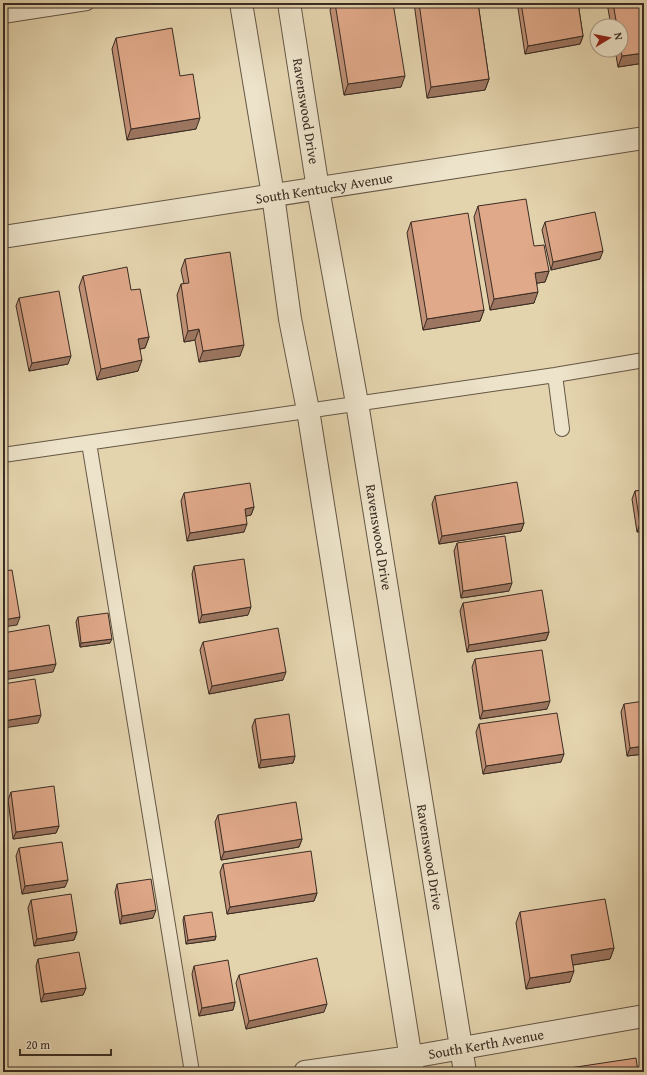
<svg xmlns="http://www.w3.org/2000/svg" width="647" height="1075" viewBox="0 0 647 1075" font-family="'Gentium Book Plus',serif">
	<rect width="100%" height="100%" fill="#e4d4ae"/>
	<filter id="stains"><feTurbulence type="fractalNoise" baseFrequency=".005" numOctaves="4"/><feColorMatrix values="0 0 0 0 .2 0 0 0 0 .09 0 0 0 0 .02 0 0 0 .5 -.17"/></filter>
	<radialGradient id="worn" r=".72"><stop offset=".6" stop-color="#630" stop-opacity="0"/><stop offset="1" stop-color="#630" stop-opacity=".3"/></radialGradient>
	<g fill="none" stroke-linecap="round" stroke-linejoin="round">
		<g stroke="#645646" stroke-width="16">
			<path id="service" d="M3 16 87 3
				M555 375 562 429
				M89 443 192 1072
				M3 455 555 375 644 360"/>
		</g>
		<g stroke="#645646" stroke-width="24">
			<path id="minor" d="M241 3 273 195 290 319 308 410 413 1072
				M289 3 318 189 357 403 465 1072
				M305 1072 411 1057 644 1016"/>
		</g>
		<g stroke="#645646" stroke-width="24">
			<path id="tertiary" d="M3 237 644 138"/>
		</g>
		<use href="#service" stroke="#ede3ca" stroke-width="14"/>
		<use href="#minor" stroke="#ede3ca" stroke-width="22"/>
		<use href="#tertiary" stroke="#ede3ca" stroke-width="22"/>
	</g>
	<path fill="#c19177" stroke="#3a2c23" d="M333 3H393L401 87 344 95 330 10Z
		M414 3H478L489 79 485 90 427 98Z
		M519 3H578L583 36 580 44 525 54 518 8Z
		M607 3H644V63L618 67 615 50H621V26H611Z
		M116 38 180 76 196 129 127 140 112 49Z
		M478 206 534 246 549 271 545 282 537 283 534 303 490 310 474 217Z
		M411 222 484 310 480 321 423 330 407 233Z
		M545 222 600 259 551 270 542 230Z
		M185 259 240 356 199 362 195 340 184 342 177 295 181 284H184L181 270Z
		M83 276 131 290 149 337 145 348 140 349 138 371 97 380 79 287Z
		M19 298 68 364 29 371 16 306Z
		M644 490V531L637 532 632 499 635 491Z
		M184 493 254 507 251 515 246 516 244 532 187 541 181 501Z
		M435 496 524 523 521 531 439 544 432 504Z
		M457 543 509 591 461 598 454 551Z
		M194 566 248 615 199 623 192 574Z
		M463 603 549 632 546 640 467 652 460 611Z
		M78 617 110 643 80 647 76 622Z
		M203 642 283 680 209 694 200 650Z
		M475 659 547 709 480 719 472 667Z
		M624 704 644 754 627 756 621 712Z
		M255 719 295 756 293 763 259 768 252 727Z
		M479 724 561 762 483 774 476 732Z
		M11 792 59 826 56 833 13 839 8 800Z
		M218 815 302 839 299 847 221 860 215 822Z
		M19 848 65 887 22 894 16 856Z
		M223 864 317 893 314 901 227 914 220 872Z
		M117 884 153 918 120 924 115 892Z
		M31 900 77 932 74 940 34 946 28 908Z
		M520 912 614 948 610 959 573 965 570 982 526 989 516 923Z
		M184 916 216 936 215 940 186 944 183 920Z
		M38 959 86 988 83 995 41 1002 36 966Z
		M194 966 235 1002 233 1010 199 1016 192 974Z
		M239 975 324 1012 246 1029 236 983Z
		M643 1058H644V1072H643L641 1062Z"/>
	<path fill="#9d7661" stroke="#3a2c23" d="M583 36 580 44 525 54 528 46Z
		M644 53V63L618 67 622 56Z
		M405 76 401 87 344 95 348 84Z
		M489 79 485 90 427 98 431 87Z
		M200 118 196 129 127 140 131 129Z
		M6 145 3 152V146Z
		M603 251 600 259 551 270 553 262Z
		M549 271 545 282 531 284 535 273Z
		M538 292 534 303 490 310 494 299Z
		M484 310 480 321 423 330 427 319Z
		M199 329 195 340 184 342 188 331Z
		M149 337 145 348 134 350 138 339Z
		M244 345 240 356 199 362 203 351Z
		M71 356 68 364 29 371 32 363Z
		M142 360 138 371 97 380 101 369Z
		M254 507 251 515 242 517 245 509Z
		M524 523 521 531 439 544 442 536Z
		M247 524 244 532 187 541 190 533Z
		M640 524H644V531L637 532Z
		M512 583 509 591 461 598 463 591Z
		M251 607 248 615 199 623 202 615Z
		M20 617 17 625 3 627V620Z
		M549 632 546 640 467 652 469 645Z
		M112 639 110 643 80 647 81 643Z
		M56 664 53 672 3 680V672Z
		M286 672 283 680 209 694 212 686Z
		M550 701 547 709 480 719 483 711Z
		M41 715 38 723 3 728V721Z
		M644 746V754L627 756 630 748Z
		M564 754 561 762 483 774 486 766Z
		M295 756 293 763 259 768 261 760Z
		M59 826 56 833 13 839 16 832Z
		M302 839 299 847 221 860 224 852Z
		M68 880 65 887 22 894 25 886Z
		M317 893 314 901 227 914 230 907Z
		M156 910 153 918 120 924 122 916Z
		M77 932 74 940 34 946 37 939Z
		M216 936 215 940 186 944 188 940Z
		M614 948 610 959 567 966 571 955Z
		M574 971 570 982 526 989 530 978Z
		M86 988 83 995 41 1002 44 994Z
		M235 1002 233 1010 199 1016 202 1008Z
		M327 1004 324 1012 246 1029 249 1021Z"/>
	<path fill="#e0a98a" stroke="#3a2c23" d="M335 3H393L405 76 348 84Z
		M419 3H478L489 79 431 87Z
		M521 3H578L583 36 528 46Z
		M613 3H644V53L622 56 621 50V26H617Z
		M172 28 180 76 193 74 200 118 131 129 116 38Z
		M3 129 6 145 3 146Z
		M526 199 534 246 544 245 549 271 535 273 538 292 494 299 478 206Z
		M595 212 603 251 553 262 545 222Z
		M468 213 484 310 427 319 411 222Z
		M230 252 244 345 203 351 199 329 188 331 181 284 189 283 185 259Z
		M127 267 131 290 140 289 149 337 138 339 142 360 101 369 83 276Z
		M59 291 71 356 32 363 19 298Z
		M517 482 524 523 442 536 435 496Z
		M250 483 254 507 245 509 247 524 190 533 184 493Z
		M644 490V524H640L635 491Z
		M505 536 512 583 463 591 457 543Z
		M244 559 251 607 202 615 194 566Z
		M12 570 20 617 3 620V571Z
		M542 590 549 632 469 645 463 603Z
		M108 613 112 639 81 643 78 617Z
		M49 625 56 664 3 672V633Z
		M278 628 286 672 212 686 203 642Z
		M542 650 550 701 483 711 475 659Z
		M35 679 41 715 3 721V684Z
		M644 701V746L630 748 624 704Z
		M557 713 564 754 486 766 479 724Z
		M289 714 295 756 261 760 255 719Z
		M54 786 59 826 16 832 11 792Z
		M296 802 302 839 224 852 218 815Z
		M62 842 68 880 25 886 19 848Z
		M311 851 317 893 230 907 223 864Z
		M151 879 156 910 122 916 117 884Z
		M71 894 77 932 37 939 31 900Z
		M605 899 614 948 571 955 574 971 530 978 520 912Z
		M212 912 216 936 188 940 184 916Z
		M79 952 86 988 44 994 38 959Z
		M317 958 327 1004 249 1021 239 975Z
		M228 960 235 1002 202 1008 194 966Z
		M636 1058 638 1072H563V1069Z
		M643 1058H644V1066Z"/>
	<g text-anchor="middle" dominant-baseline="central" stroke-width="3" stroke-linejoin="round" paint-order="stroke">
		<g font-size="14" fill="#3a2c23" stroke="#ede3ca">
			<text transform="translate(306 111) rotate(81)">Ravenswood Drive</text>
			<text transform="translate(324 188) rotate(-9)">South Kentucky Avenue</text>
			<text transform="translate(379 537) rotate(81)">Ravenswood Drive</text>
			<text transform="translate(430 857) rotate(81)">Ravenswood Drive</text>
			<text transform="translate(486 1044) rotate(-10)">South Kerth Avenue</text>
		</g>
	</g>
	<rect width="647" height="1075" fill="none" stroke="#e4d4ae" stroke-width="16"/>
	<rect x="4" y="4" width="639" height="1067" fill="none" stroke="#3a2c23" stroke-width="2"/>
	<rect x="8" y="8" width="631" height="1059" fill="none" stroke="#3a2c23"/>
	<g transform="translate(609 38) rotate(80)"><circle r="19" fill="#ede3ca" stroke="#a59a87"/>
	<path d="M0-3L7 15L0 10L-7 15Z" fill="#8f2418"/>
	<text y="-6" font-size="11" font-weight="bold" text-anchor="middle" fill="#3a2c23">N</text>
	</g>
	<path d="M20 1049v6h91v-6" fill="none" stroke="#3a2c23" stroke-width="2"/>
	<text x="26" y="1049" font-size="12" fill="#3a2c23" stroke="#ede3ca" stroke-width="3" paint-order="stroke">20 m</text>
	<rect width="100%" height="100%" filter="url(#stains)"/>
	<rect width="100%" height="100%" fill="url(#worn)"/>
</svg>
